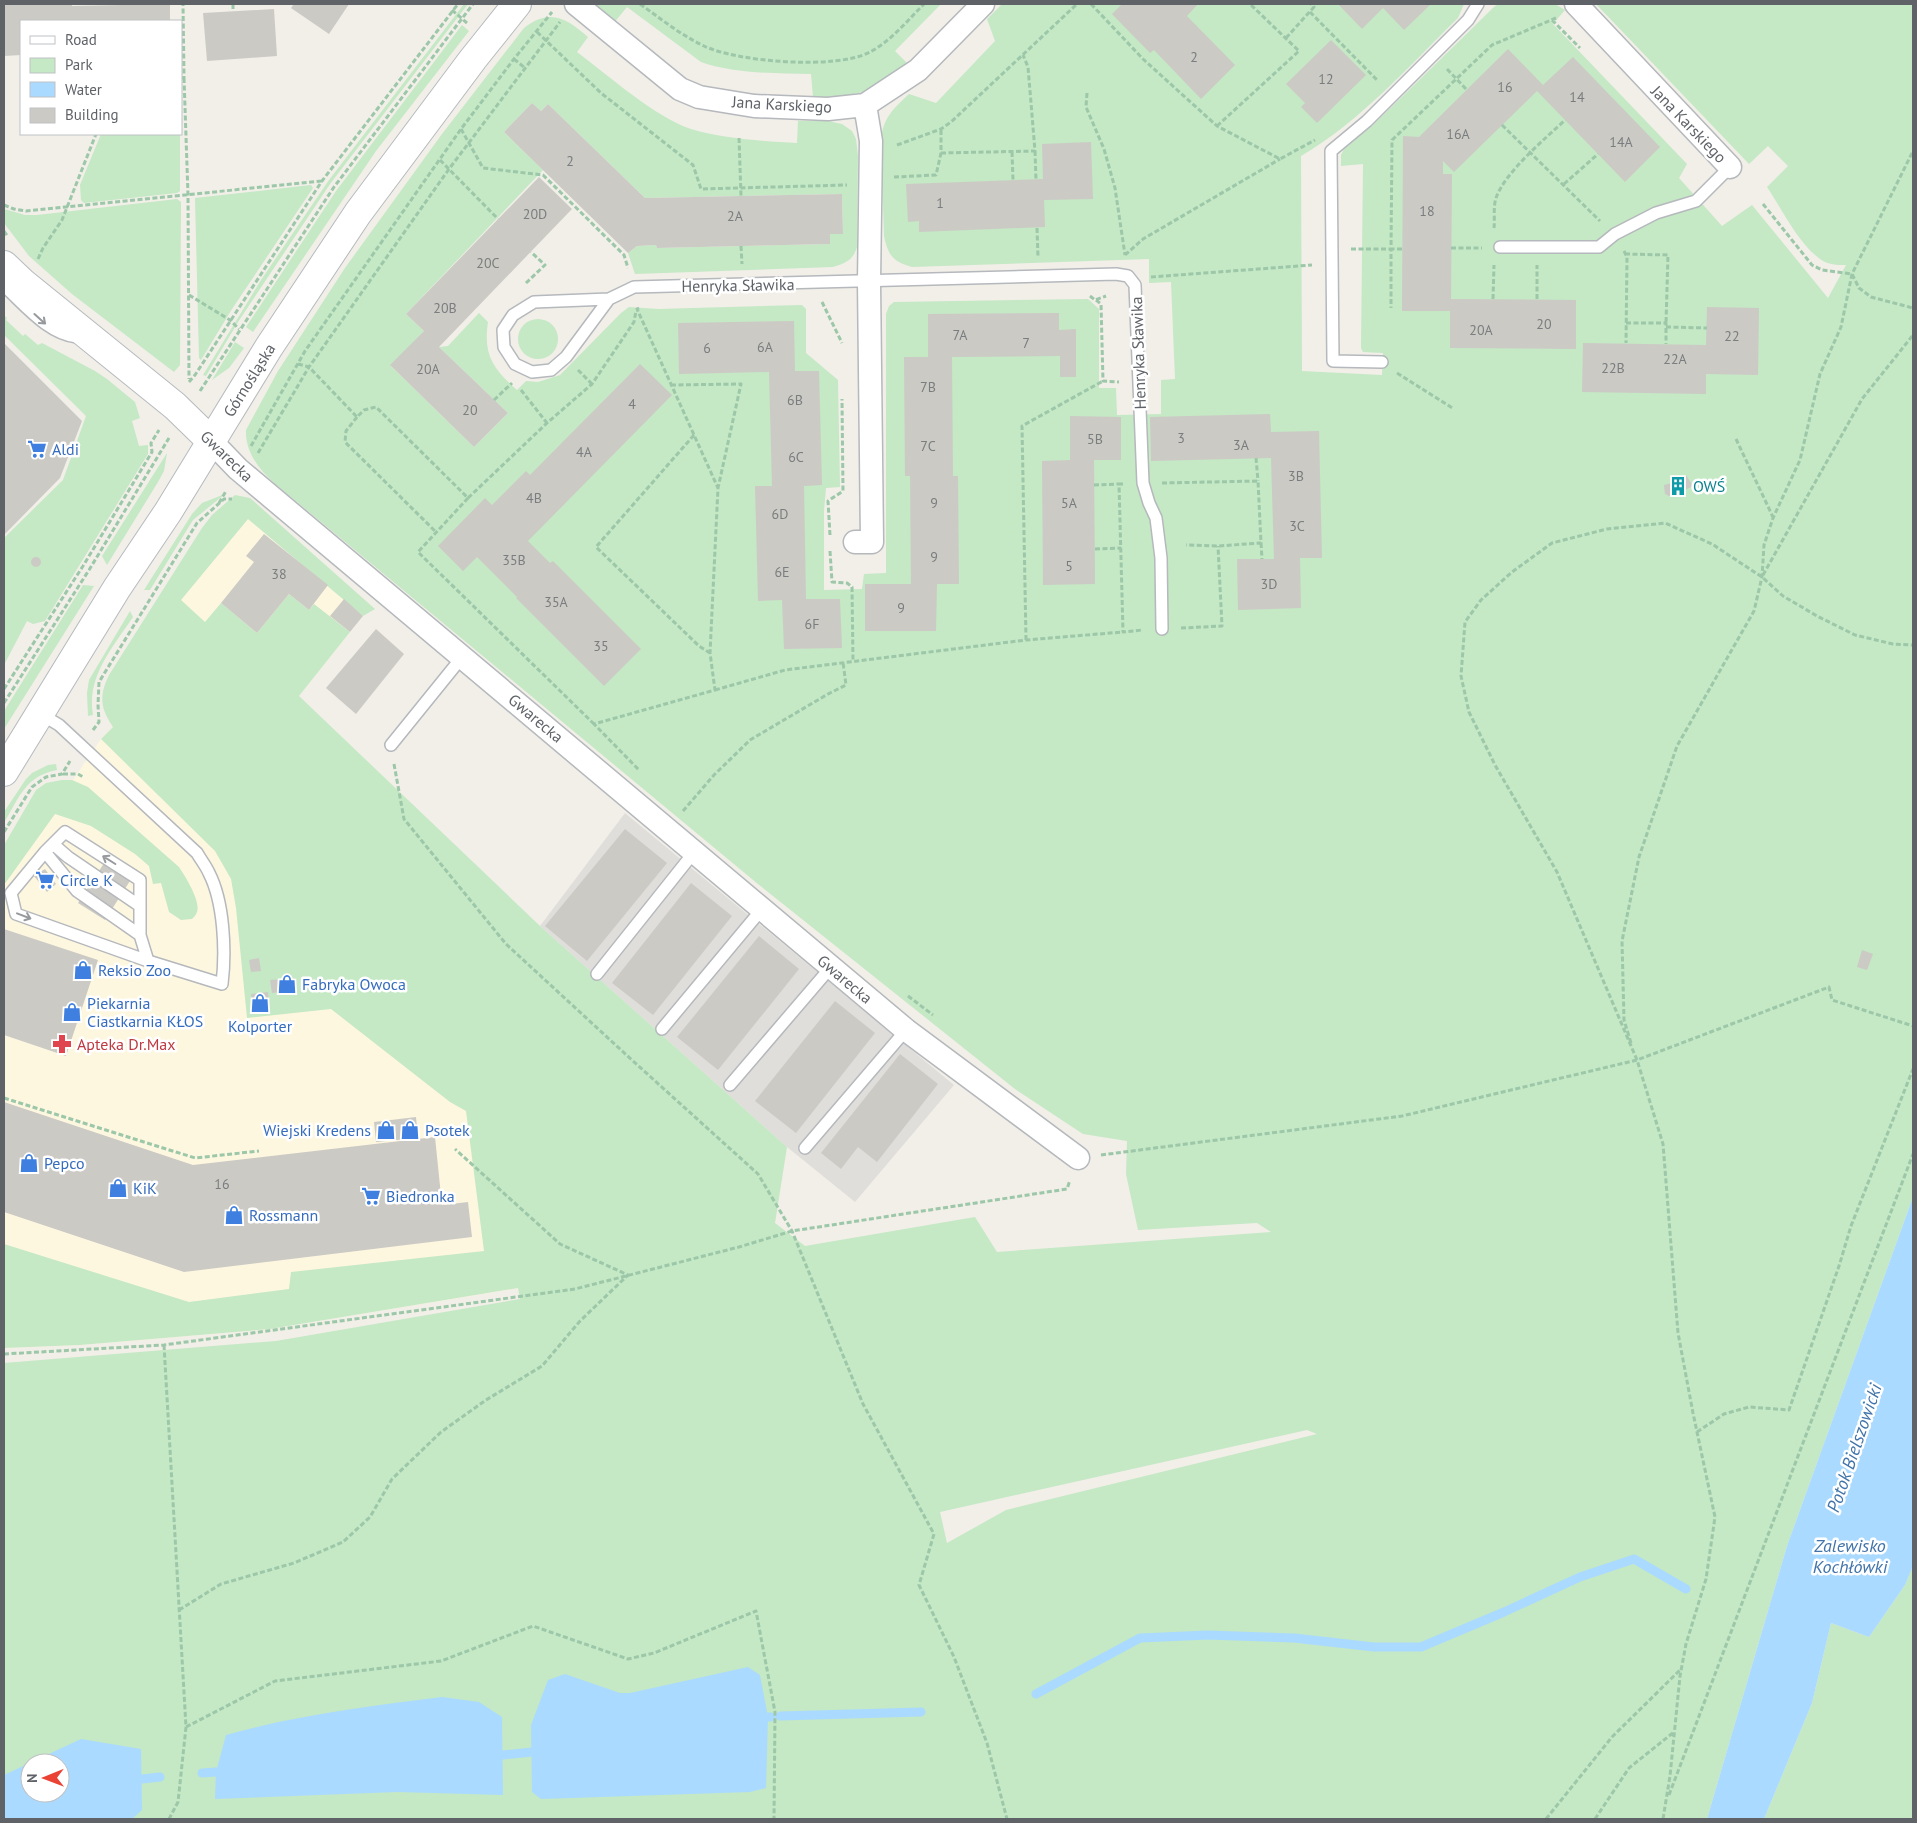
<svg xmlns="http://www.w3.org/2000/svg" width="1917" height="1823" viewBox="0 0 1917 1823" font-family="'PT Sans',sans-serif">
	<rect width="100%" height="100%" fill="#f1efe8"/>
	<path fill="#fef7e0" d="M248 519 363 616 299 696 281 709 181 600Z
		M113 727 498 1101 519 1288 270 1329 80 1345 4 1348V845L36 790 46 783 73 780 101 739Z"/>
	<path fill="#e0deda" d="M625 813 954 1085 855 1202 787 1147 540 926Z"/>
	<path fill="#c5e8c5" fill-rule="evenodd" d="M464 4H468L330 184 238 322 206 376 203 375 261 280 329 180Z
		M589 4H941L895 51 909 65C901 71 893 81 884 85 863 94 836 98 813 97L811 74C775 73 735 74 701 62L627 7 613 24Z
		M1002 4H1464L1458 18C1409 66 1361 121 1301 156L1302 371 1382 375 1383 353 1363 352 1361 348 1363 164 1341 166V155L1344 149 1372 126 1495 6 1499 4H1555L1565 10 1553 24 1687 164 1679 178 1722 226 1752 205 1828 298 1846 265C1837 265 1828 265 1820 259 1798 243 1782 209 1767 187L1788 166 1768 146 1749 164 1596 4H1913V1197L1787 1546 1707 1819H4V1363L276 1341 520 1299 518 1288 270 1329 80 1345 4 1348V1244L189 1302 289 1289 291 1272 484 1251 466 1111 450 1102 331 1009 247 1018 236 908 231 879 215 851 101 739 113 727C100 708 99 696 109 675L202 528 212 515 235 495 250 498 375 609 363 616 248 519 181 600 205 622 221 603 257 633 289 594 309 610 314 604 350 632 299 696 540 926 787 1147 775 1223 805 1246 975 1217 997 1252 1271 1232 1257 1223 1138 1230 1126 1174 1127 1141 1083 1134 1015 1089 758 884 274 483C259 469 245 452 246 430L278 371 345 268 442 134 524 28C550 8 566 18 588 37L577 52C609 76 655 117 691 129 724 139 763 141 797 143L798 121H828L842 124 852 131 856 139 858 156 857 247C853 260 846 263 833 267L635 274 628 253 637 246 656 245 657 248 830 244V234H843L842 194 645 198 548 104 541 111 532 103 504 132 543 170 406 314 424 331 391 366 474 447 508 413 439 347 448 346 479 313 488 322C483 355 493 369 517 390L526 381 538 382 560 375 621 313 629 307 658 309 802 305 806 309V353L838 380 840 487 826 488 824 511V590L862 589 864 574 886 573V314L889 306 894 302 1088 299 1099 309V388H1116L1117 415 1161 414V380L1175 379 1171 282 1149 283V259L912 267C893 262 888 255 884 236L881 140C883 118 893 109 909 94L936 103 995 41 987 19ZM1307 1430 1317 1434 1006 1510 947 1543 940 1512ZM30 1763H60V1793H30Z
		M462 25 469 31 376 151 253 332 246 327 336 191Z
		M101 134H180V191L177 193 84 203 81 200 80 185Z
		M311 185 313 188 232 309 201 360 199 358 195 198Z
		M177 199 181 202 180 365 174 372 72 294 29 256 4 223V209L25 215H37Z
		M4 315 7 318 6 320 23 336 25 334 38 345 42 343 95 371 107 379 135 402 140 418 132 421 139 446 148 445V454L45 621 33 624 27 621 4 665V538L63 480 86 416 4 335Z
		M518 339a20 20 0 1 1 40 0a20 20 0 1 1-40 0Z
		M235 342 244 348 229 368 212 380Z
		M167 453 164 471 158 482 107 565 102 556Z
		M225 494 193 520 150 590H144L192 514 202 503Z
		M83 585 94 586 4 729V711Z
		M130 611 133 617C113 647 86 677 93 715L88 716 87 693 89 680Z
		M56 764 57 770C25 776 19 798 4 823V812L26 779 32 773 48 765Z
		M62 780H72L88 787 179 867C185 876 201 901 197 912 196 915 194 917 192 919L181 920 169 912 161 883 153 884 149 866 135 854 91 826 55 814 4 885V845L36 790 46 783Z
		M1913 1566V1819H1764L1812 1703 1831 1623 1869 1637 1905 1585Z"/>
	<path fill="#aadaff" fill-rule="evenodd" d="M1913 1197V1566L1905 1585 1869 1637 1831 1623 1812 1703 1764 1819H1707L1787 1546Z
		M748 1667 760 1675 768 1717 766 1788 750 1792 541 1799 532 1792 531 1725 548 1680 565 1674 620 1693H630Z
		M442 1697 479 1702 502 1717 503 1795 397 1792 215 1799 216 1772 226 1735C297 1715 369 1706 442 1697Z
		M81 1739 141 1749 142 1810 132 1819H4V1775ZM30 1763H60V1793H30Z"/>
	<g fill="none" stroke-linecap="round" stroke-linejoin="round">
		<path stroke="#aadaff" stroke-width="9" d="M1036 1694 1140 1638 1208 1635 1294 1638 1374 1647H1421L1504 1612 1580 1577 1634 1559 1686 1589
			M780 1716 921 1712
			M768 1717H771
			M502 1755 532 1752
			M202 1773 216 1772
			M142 1779 160 1777"/>
	</g>
	<path fill="#cccac5" d="M4 4H72V6L170 4V21H21V55L4 56Z
		M294 4H349L329 34 291 8Z
		M1122 4H1198L1187 16 1235 65 1201 99 1154 50 1150 53 1112 14Z
		M1338 4H1431L1404 30 1383 8 1362 29Z
		M274 9 277 56 207 61 203 13Z
		M1331 40 1366 75 1317 123 1301 107 1305 103 1286 84Z
		M1508 49 1543 85 1573 57 1660 147 1625 182 1537 91 1454 172 1443 161V174H1452L1451 299 1576 300V349L1450 348V311H1402L1403 136 1419 137Z
		M532 103 541 111 548 104 645 198 842 194 843 234H830V244L657 248 656 245 637 246 628 253 504 132Z
		M1091 142 1093 199 1044 200 1045 227 919 232V221L908 222 906 184 1043 179 1042 144Z
		M539 177 572 209 439 347 508 413 474 447 390 365 424 331 406 314Z
		M1707 307 1759 308 1758 375 1706 374V394L1582 392 1583 343 1706 345Z
		M1059 313V330L1076 329V377H1060V356L952 357 953 476H958L959 584H937L936 631H865V584H911L910 476H905L904 357H928V314Z
		M794 321 795 371H819L822 485 804 486 806 599H840L842 648 784 649 782 600 758 601 755 486H772L769 372 679 374 678 323Z
		M4 343 82 421 60 478 4 535Z
		M640 364 672 395 528 541 550 563 553 561 641 649 604 686 516 598 517 597 477 557 463 571 438 546 485 498 492 505 526 471 530 475Z
		M1270 414 1271 432 1319 431 1322 558H1300L1301 608 1238 610 1237 559H1274L1271 458 1151 461 1150 417Z
		M1070 416 1121 417V460H1094L1095 584 1043 585 1042 461 1070 460Z
		M1686 475 1693 486 1677 494 1669 496 1665 494 1664 485 1676 482Z
		M264 534 328 585 309 610 289 594 257 633 221 603 254 562 246 556Z
		M31 562a5 5 0 1 1 10 0a5 5 0 1 1-10 0Z
		M344 599 363 616 350 632 330 616Z
		M376 629 404 654 356 714 326 688Z
		M625 829 667 863 587 961 545 926Z
		M110 854 137 870 105 920 78 903Z
		M45 869 56 884 47 892 34 876Z
		M691 883 732 916 653 1015 612 983Z
		M4 929 98 960 66 1056 4 1035Z
		M759 936 799 969 718 1070 677 1037Z
		M1862 950 1873 954 1867 970 1857 967Z
		M259 958 261 971 251 972 249 960Z
		M296 978 297 990 272 993 270 980Z
		M268 992 270 1010 253 1012 251 994Z
		M835 1001 875 1033 796 1133 755 1101Z
		M900 1054 938 1084 877 1162 858 1147 841 1169 821 1153Z
		M4 1102 193 1165 435 1137 442 1205 468 1202 472 1237 184 1272 4 1212Z
		M416 1117 418 1138 376 1142 374 1122Z"/>
	<g fill="none" stroke-linecap="round" stroke-linejoin="round">
		<g stroke="#b5b8bc" stroke-width="14">
			<path id="lane" d="M1500 247H1599L1615 234 1656 213 1696 201 1730 167
				M4 286C25 305 48 334 77 337
				M609 299 534 302 513 315 503 330 504 347 515 364 532 372 551 370 566 357 609 299 634 287 1116 274 1128 276 1135 285 1143 483 1149 503 1156 518 1161 558 1162 629
				M1382 362 1333 361 1331 151 1367 121 1468 20 1478 4
				M39 713 59 725 197 853C201 860 206 866 209 873 224 902 226 951 222 984L148 961 16 914 11 893 45 852 65 832 140 880V935L148 961
				M391 745 463 656
				M53 844 68 857 140 906
				M45 852 77 891 140 935
				M597 974 695 851
				M662 1029 762 909
				M730 1085 831 967
				M805 1148 906 1030"/>
		</g>
		<g stroke="#b5b8bc" stroke-width="25">
			<path id="street" d="M576 4 680 89 699 97 754 106 828 109 865 105 918 70 983 4
				M1576 4 1730 167
				M211 441 238 469 906 1030 1078 1158
				M855 542H872L869 282 871 141 865 105"/>
		</g>
		<g stroke="#b6babf" stroke-width="30">
			<path id="secondary" d="M4 265 23 283 175 406 211 441
				M4 772 117 588 168 512 269 347 358 213 473 59 517 4"/>
		</g>
		<path stroke="#9cc7a9" stroke-width="3" stroke-dasharray="5 2.5" stroke-linecap="butt" d="M233 4V9
			M640 4C661 19 681 35 704 46 737 62 837 70 870 52 891 41 907 21 924 4
			M1091 4 1143 59 1217 126 1280 159 1315 140
			M452 10 467 23
			M1310 12 1378 81
			M1552 20 1580 48
			M537 32 601 93 693 165 701 189 847 185
			M1286 38 1314 7 1311 4
			M514 59 525 68
			M1447 69 1467 90
			M181 78H184L183 4
			M184 78 188 195 189 379
			M1087 93 1086 107 1104 149 1115 188 1125 255
			M1502 125 1600 221
			M1217 126 1299 51 1250 4
			M461 129 483 168 543 175 624 255 628 268
			M739 138 741 196
			M897 145 941 129 951 122 1077 4
			M1035 151 1036 180
			M1012 152 1013 180
			M941 153 1035 151 1028 67 1023 55
			M440 160 498 219
			M894 177 936 175 941 153V129
			M1564 184 1598 154
			M1763 204 1812 265 1822 270 1852 274 1859 288 1871 297 1913 308
			M4 205 14 209 26 211 322 181
			M1037 228 1038 257
			M1494 228C1495 219 1493 207 1496 198 1505 172 1545 139 1565 120
			M4 231 8 237
			M741 246 742 264
			M1451 248H1482
			M1351 249H1391V308
			M1402 249H1391L1392 140 1492 45 1556 18
			M1624 251 1627 257 1626 343
			M1625 254 1668 255 1666 323
			M1125 255 1143 239 1280 159
			M38 259 43 248 62 220 96 134
			M1151 277 1312 265
			M526 283 545 265 531 252
			M189 295 230 320 239 329
			M1090 296 1095 300 1106 296
			M1493 299 1494 265
			M1537 299V265
			M1096 300 1101 304 1103 381 1119 382
			M822 302 842 343
			M639 308 637 309 718 488 710 653 715 690 594 724 639 770
			M1626 323H1666V344
			M1666 327 1707 328
			M298 364 309 367 357 417 364 410 376 407 468 498 547 423 592 384 634 322 636 311
			M578 370 592 384
			M1397 373 1454 409
			M189 382 195 375 322 181 458 4
			M671 385 741 384 718 488
			M521 390 547 423
			M200 391 334 187 473 4
			M494 400 512 383
			M357 417 346 431 345 442 437 533
			M694 435 596 547 699 646 710 653
			M1736 439 1773 517
			M251 446 305 351 461 129 514 59 552 12
			M258 453 309 367 449 169 560 22
			M1256 458 1258 481
			M1162 483 1258 481 1261 543 1218 546 1186 545
			M1123 484H1119L1123 632 1142 630
			M1094 485 1119 484
			M468 498 418 552 594 724
			M219 503 226 491
			M830 535 828 501 843 491 842 399
			M1261 543 1262 559
			M1095 549 1121 548
			M830 551 832 582 847 583 852 587 853 661
			M1763 575 1862 399 1913 335
			M1181 628 1222 626 1218 546
			M1026 640 1022 426 1103 381
			M4 689 83 566 152 452 151 443 159 430
			M715 690 785 670 1026 640 1123 632
			M4 703 89 570 169 438
			M93 730 99 722 98 705 99 682 197 523 224 499H232
			M394 764 404 819 506 944 633 1061 758 1174 792 1231 863 1404 934 1534 919 1585 954 1657 987 1743 1007 1819
			M63 774H78L83 777
			M683 811 714 775 750 740 828 694 846 685 843 662
			M4 832 32 787 46 777 62 774 70 761
			M908 996 933 1015
			M1631 1043 1624 1020 1622 941 1639 857 1677 746 1754 611 1762 577 1764 545 1773 518 1800 460 1820 374 1841 327 1852 274 1913 151
			M4 1098 195 1158 259 1151
			M1101 1155 1402 1116 1637 1060 1829 987 1832 1000 1913 1026
			M164 1345 186 1727 178 1802 169 1819
			M4 1354 164 1345 575 1289 739 1247 792 1231 1067 1189 1070 1180
			M1697 1432 1724 1414 1749 1407 1789 1410 1839 1266 1851 1226 1913 1069
			M179 1610 221 1584 294 1563 343 1542 370 1517 392 1479 441 1432 486 1400 542 1366 580 1321 628 1275 560 1244 455 1149
			M186 1727 275 1681 441 1661 533 1626 628 1659 654 1653 756 1611 775 1712 774 1819
			M1669 1795 1913 1154
			M1546 1819 1612 1737 1681 1669
			M1595 1819 1629 1768 1674 1732
			M1663 1819 1670 1776 1680 1676 1686 1644 1706 1579 1715 1517 1693 1413 1678 1333 1663 1144 1637 1060 1557 872 1495 765 1469 712 1461 676 1465 622 1481 600 1512 572 1552 543 1607 529 1665 523 1712 544 1762 577 1783 596 1817 616 1855 635 1893 644 1913 645"/>
		<use href="#lane" stroke="#fff" stroke-width="11"/>
		<use href="#street" stroke="#fff" stroke-width="22"/>
		<use href="#secondary" stroke="#fff" stroke-width="28"/>
	</g>
	<defs><path id="oneway-shaft" d="M-6 0H5M1.5-3L5.5 0L1.5 3" fill="none" stroke-width="1.6" stroke-linecap="round" stroke-linejoin="round" transform="scale(1.25)"/></defs>
	<g stroke="#979a9d">
		<use href="#oneway-shaft" transform="translate(40 319) rotate(42)"/>
		<use href="#oneway-shaft" transform="translate(109 860) rotate(-148)"/>
		<use href="#oneway-shaft" transform="translate(24 916) rotate(21)"/>
	</g>
	<defs>
		<g id="supermarket-bare" transform="scale(1.5)"><path d="M-6-5.5h2.5l.6 2H6L4.5 2H-2.5L-4.4-4H-6ZM-1.5 3.2a1.3 1.3 0 1 0 .1 0ZM3 3.2a1.3 1.3 0 1 0 .1 0Z" fill="#3f7fe0" stroke="#fff" stroke-width="2.5" paint-order="stroke"/></g>
		<g id="building-bare" transform="scale(1.5)"><path d="M-4-6H4V6H1V3H-1V6H-4ZM-2.5-4.3h1.7v1.8h-1.7ZM.8-4.3h1.7v1.8H.8ZM-2.5-1h1.7V.8h-1.7ZM.8-1h1.7V.8H.8Z" fill="#0f9aa8" stroke="#fff" stroke-width="2.5" paint-order="stroke"/></g>
		<g id="shop-bare" transform="scale(1.5)"><path d="M-5-2.5h2.3a2.7 3.5 0 0 1 5.4 0H5L5.5 6h-11ZM-1.5-2.5h3a1.5 2.3 0 0 0-3 0Z" fill="#3f7fe0" stroke="#fff" stroke-width="2.5" paint-order="stroke"/></g>
		<g id="pharmacy-bare" transform="scale(1.5)"><path d="M-2-6h4v4h4v4h-4v4h-4v-4h-4v-4h4Z" fill="#e0444e" stroke="#fff" stroke-width="2.5" paint-order="stroke"/></g>
	</defs>
	<g fill-rule="evenodd">
		<use href="#supermarket-bare" x="37" y="449"/>
		<use href="#building-bare" x="1678" y="486"/>
		<use href="#supermarket-bare" x="45" y="880"/>
		<use href="#shop-bare" x="83" y="970"/>
		<use href="#shop-bare" x="287" y="984"/>
		<use href="#shop-bare" x="260" y="1003"/>
		<use href="#shop-bare" x="72" y="1012"/>
		<use href="#pharmacy-bare" x="62" y="1044"/>
		<use href="#shop-bare" x="386" y="1130"/>
		<use href="#shop-bare" x="410" y="1130"/>
		<use href="#shop-bare" x="29" y="1163"/>
		<use href="#shop-bare" x="118" y="1188"/>
		<use href="#supermarket-bare" x="371" y="1196"/>
		<use href="#shop-bare" x="234" y="1215"/>
	</g>
	<g text-anchor="middle" dominant-baseline="central" stroke-width="5" stroke-linejoin="round" paint-order="stroke">
		<g font-size="14" fill="#7a7d7f">
			<text x="1194" y="57">2</text>
			<text x="1326" y="79">12</text>
			<text x="1505" y="87">16</text>
			<text x="1577" y="97">14</text>
			<text x="1458" y="134">16A</text>
			<text x="1621" y="142">14A</text>
			<text x="570" y="161">2</text>
			<text x="940" y="203">1</text>
			<text x="1427" y="211">18</text>
			<text x="535" y="214">20D</text>
			<text x="735" y="216">2A</text>
			<text x="488" y="263">20C</text>
			<text x="445" y="308">20B</text>
			<text x="1544" y="324">20</text>
			<text x="1481" y="330">20A</text>
			<text x="960" y="335">7A</text>
			<text x="1732" y="336">22</text>
			<text x="1026" y="343">7</text>
			<text x="765" y="347">6A</text>
			<text x="707" y="348">6</text>
			<text x="1675" y="359">22A</text>
			<text x="1613" y="368">22B</text>
			<text x="428" y="369">20A</text>
			<text x="928" y="387">7B</text>
			<text x="795" y="400">6B</text>
			<text x="632" y="404">4</text>
			<text x="470" y="410">20</text>
			<text x="1181" y="438">3</text>
			<text x="1095" y="439">5B</text>
			<text x="1241" y="445">3A</text>
			<text x="928" y="446">7C</text>
			<text x="584" y="452">4A</text>
			<text x="796" y="457">6C</text>
			<text x="1296" y="476">3B</text>
			<text x="534" y="498">4B</text>
			<text x="934" y="503">9</text>
			<text x="1069" y="503">5A</text>
			<text x="780" y="514">6D</text>
			<text x="1297" y="526">3C</text>
			<text x="934" y="557">9</text>
			<text x="514" y="560">35B</text>
			<text x="1069" y="566">5</text>
			<text x="782" y="572">6E</text>
			<text x="279" y="574">38</text>
			<text x="1269" y="584">3D</text>
			<text x="556" y="602">35A</text>
			<text x="901" y="608">9</text>
			<text x="812" y="624">6F</text>
			<text x="601" y="646">35</text>
			<text x="222" y="1184">16</text>
		</g>
		<g font-size="16" fill="#5f6368" stroke="#fff">
			<text transform="translate(782 104) rotate(3)">Jana Karskiego</text>
			<text transform="translate(1689 124) rotate(46)">Jana Karskiego</text>
			<text transform="translate(738 285) rotate(-1)">Henryka Sławika</text>
			<text transform="translate(1138 353) rotate(-92)">Henryka Sławika</text>
			<text transform="translate(249 380) rotate(-58)">Górnośląska</text>
			<text transform="translate(227 456) rotate(44)">Gwarecka</text>
			<text transform="translate(536 718) rotate(40)">Gwarecka</text>
			<text transform="translate(845 979) rotate(40)">Gwarecka</text>
		</g>
		<g font-size="16" fill="#366cbe" stroke="#fff" text-anchor="start">
			<text x="52" y="449">Aldi</text>
			<text x="60" y="880">Circle K</text>
			<text x="98" y="970">Reksio Zoo</text>
			<text x="302" y="984">Fabryka Owoca</text>
			<text x="87" y="1003">Piekarnia<tspan x="87" dy="18">Ciastkarnia KŁOS</tspan></text>
			<text x="260" y="1026" text-anchor="middle">Kolporter</text>
			<text x="371" y="1130" text-anchor="end">Wiejski Kredens</text>
			<text x="425" y="1130">Psotek</text>
			<text x="44" y="1163">Pepco</text>
			<text x="133" y="1188">KiK</text>
			<text x="386" y="1196">Biedronka</text>
			<text x="249" y="1215">Rossmann</text>
		</g>
		<g font-size="16" fill="#0d838f" stroke="#fff" text-anchor="start">
			<text x="1693" y="486">OWŚ</text>
		</g>
		<g font-size="16" fill="#be3a42" stroke="#fff" text-anchor="start">
			<text x="77" y="1044">Apteka Dr.Max</text>
		</g>
		<g font-size="18" font-style="italic" fill="#4174aa" stroke="#fff">
			<text transform="translate(1854 1448) rotate(-71)">Potok Bielszowicki</text>
			<text x="1850" y="1545">Zalewisko<tspan x="1850" dy="21">Kochłówki</tspan></text>
		</g>
	</g>
	<rect width="1917" height="1823" fill="none" stroke="#5f6368" stroke-width="10"/>
	<rect x="20" y="20" width="162" height="115" fill="#ffffff" stroke="#bfc1c3"/>
	<rect x="30" y="36" width="25" height="8" fill="#ffffff" stroke="#bfc1c3"/>
	<text x="65" y="45" font-size="15" fill="#5f6368">Road</text>
	<rect x="30" y="58" width="25" height="15" fill="#c5e8c5" stroke="#bfc1c3"/>
	<text x="65" y="70" font-size="15" fill="#5f6368">Park</text>
	<rect x="30" y="82" width="25" height="15" fill="#aadaff" stroke="#bfc1c3"/>
	<text x="65" y="95" font-size="15" fill="#5f6368">Water</text>
	<rect x="30" y="108" width="25" height="15" fill="#cccac5" stroke="#bfc1c3"/>
	<text x="65" y="120" font-size="15" fill="#5f6368">Building</text>
	<g transform="translate(45 1778) rotate(269)"><circle r="24" fill="#ffffff" stroke="#bfc1c3"/>
	<path d="M0-4L9 19L0 12L-9 19Z" fill="#ea4335"/>
	<text y="-8" font-size="14" font-weight="bold" text-anchor="middle" fill="#5f6368">N</text>
	</g>
</svg>
